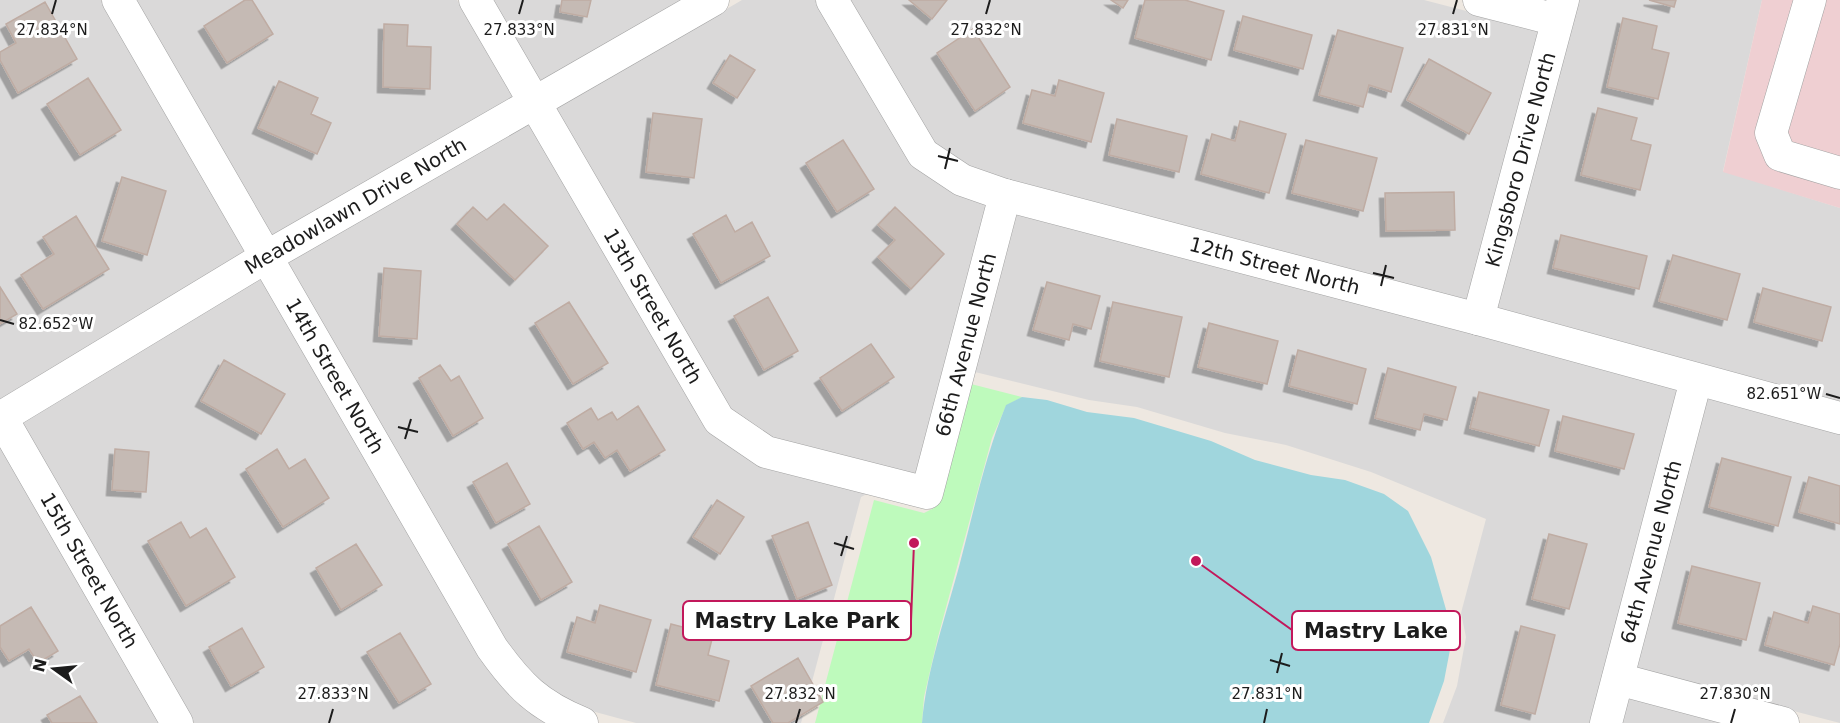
<svg xmlns="http://www.w3.org/2000/svg" width="1840" height="723" viewBox="0 0 1840 723" font-family="'DejaVu Sans',sans-serif">
	<defs>
		<filter id="shadow"><feDropShadow dx="-5.5" dy="5.5" stdDeviation="0" flood-color="#0004"/></filter>
	</defs>
	<rect width="100%" height="100%" fill="#eee8e1"/>
	<path fill="#dad9d9" d="M0 0H101L246 251 0 400Z
		M136 0H457L514 98 272 236Z
		M492 0H683L540 83Z
		M742 0H815L910 160 987 204 915 475 772 439 731 411 555 109Z
		M850 0H1424L1539 30 1466 302 1009 182 970 168 935 144Z
		M1579 0H1762L1723 171 1840 208V403L1497 310Z
		M529 124 706 427 869 493 861 497 801 723H636L588 710 540 685 505 641 287 262Z
		M1017 213 1474 333 1678 389 1590 723H1443L1457 686 1466 637 1461 613 1486 519 1371 472 1286 445 1225 433 1137 407 1089 400 975 372Z
		M261 277 478 653 518 704 546 723H194L21 422Z
		M1708 398 1840 432V723L1636 670Z
		M0 445 160 723H0Z
		M1629 697 1728 723H1622Z"/>
	<path fill="#efcfd2" d="M1762 0H1840V208L1723 172Z"/>
	<path fill="#befabc" d="M971 384 1022 397 1006 406 992 438 938 637 924 697 922 723H815L874 500 924 513 934 508 940 500Z"/>
	<path fill="#a0d6dd" d="M1022 397 1047 400 1087 412 1134 418 1211 441 1255 460 1311 475 1345 480 1384 494 1408 511 1431 557 1453 634 1444 681 1429 723H922C927 668 946 616 960 563 974 510 985 457 1006 405Z"/>
	<path fill="#c5bab4" stroke="#bfaca3" stroke-width="1.5" filter="url(#shadow)" d="M245 0H252L273 34 227 63 204 26Z
		M562 0H591L587 17 560 12Z
		M909 0H947L932 19Z
		M1111 0H1128L1123 8Z
		M1145 0H1185L1224 11 1211 60 1135 38Z
		M1649 0H1676L1674 7Z
		M45 2 77 59 18 93 0 60V52L16 43 6 24Z
		M1243 16 1312 35 1303 69 1234 50Z
		M1623 18 1657 26 1652 49 1669 53 1658 99 1607 87Z
		M384 24 408 25 407 46 431 47 430 89 383 87Z
		M973 29 1010 87 975 111 937 53Z
		M1338 30 1403 48 1391 92 1369 85 1363 107 1319 95Z
		M730 55 755 70 737 98 713 83Z
		M1429 59 1491 93 1469 134 1407 100Z
		M88 78 121 130 80 155 47 104Z
		M1059 80 1104 93 1091 142 1023 123 1032 90 1055 96Z
		M279 81 318 98 311 114 331 123 317 154 258 128Z
		M1598 108 1637 118 1631 140 1651 145 1640 190 1581 175Z
		M653 113 702 119 694 178 646 172Z
		M1117 119 1187 136 1179 172 1109 155Z
		M1240 121 1286 134 1269 193 1201 174 1212 134 1235 141Z
		M843 140 874 189 837 212 806 163Z
		M1306 140 1377 158 1363 211 1292 193Z
		M122 177 166 191 147 255 102 241Z
		M1454 192 1455 230 1386 231 1385 193Z
		M504 204 548 246 515 280 457 224 473 207 487 220Z
		M895 207 944 254 911 289 878 257 895 240 878 225Z
		M726 215 735 232 752 222 770 256 721 283 693 234Z
		M76 216 109 269 43 309 21 275 54 254 43 237Z
		M1561 235 1647 256 1639 289 1553 268Z
		M1673 255 1740 274 1727 320 1659 301Z
		M384 268 421 271 417 339 379 336Z
		M1047 282 1100 296 1091 329 1073 324 1069 340 1033 330Z
		M0 287 17 314 0 324Z
		M1763 288 1831 307 1822 341 1754 322Z
		M768 297 798 351 764 370 734 316Z
		M569 302 608 363 573 384 535 323Z
		M1113 302 1182 317 1169 377 1100 361Z
		M1209 323 1278 341 1267 384 1198 367Z
		M871 344 894 377 842 411 820 378Z
		M1298 350 1366 369 1357 404 1289 386Z
		M224 360 285 394 261 434 201 401Z
		M440 365 451 381 459 376 483 418 453 436 419 378Z
		M1388 368 1456 387 1447 420 1424 414 1420 430 1375 418Z
		M1479 392 1549 410 1539 446 1470 428Z
		M638 406 665 450 630 471 617 450 605 458 594 442 583 449 567 423 591 408 598 420 612 412 617 420Z
		M1563 416 1634 434 1624 469 1555 451Z
		M115 449 149 452 146 492 112 490Z
		M277 449 289 469 305 459 329 498 283 527 246 469Z
		M1722 458 1791 477 1778 526 1709 507Z
		M507 463 530 504 496 523 473 482Z
		M1809 477 1840 486V524L1799 512Z
		M717 500 744 517 720 554 693 537Z
		M181 522 190 538 206 528 235 577 186 606 148 541Z
		M808 522 832 585 797 599 772 536Z
		M539 526 572 582 541 600 508 544Z
		M1549 534 1587 544 1569 609 1532 599Z
		M356 544 382 585 341 610 316 568Z
		M1692 566 1760 583 1746 640 1678 623Z
		M600 605 651 620 636 672 567 652 577 617 595 623Z
		M1813 606 1840 614V644L1834 665 1765 645 1774 612 1808 623Z
		M31 607 58 651 38 663 29 649 9 661 0 647V626Z
		M671 624 713 635 708 655 729 661 719 701 656 685Z
		M1521 626 1555 635 1535 714 1501 705Z
		M242 628 264 667 231 686 209 647Z
		M400 633 431 684 399 703 367 652Z
		M798 658 823 702 788 723H773L751 686Z
		M80 696 97 723H52L47 715Z"/>
	<g fill="none" stroke-linecap="round" stroke-linejoin="round">
		<g stroke="#a3a3a3" stroke-width="33">
			<g id="minor">
				<path id="s1" d="M118 0 492 648C519 686 538 705 582 723"/>
				<path id="s2" d="M475 0 719 420 766 452 927 493 1005 195"/>
				<path id="s3" d="M832 0 923 154 962 180 1005 195 1478 319 1840 418"/>
				<path d="M1479 0 1557 20"/>
				<path d="M1810 0 1771 133 1780 155 1840 173"/>
				<path id="s4" d="M1478 319 1563 0"/>
				<path id="s5" d="M1 417 177 723"/>
				<path id="s6" d="M0 418 266 257 713 0"/>
				<path d="M1618 679 1783 723"/>
				<path id="s7" d="M1606 723 1696 380"/>
			</g>
		</g>
		<use href="#minor" stroke="#fff" stroke-width="32"/>
	</g>
	<path fill="none" stroke="#1c1c1c" stroke-width="2" d="M52 14 56 0M519 14 523 0M986 14 990 0M1453 14 1457 0M938 156 958 161M945 169 950 148M1373 273 1394 278M1381 286 1386 265M0 320 14 324M1826 394 1840 398M398 427 418 432M405 439 411 419M834 543 854 549M841 556 847 536M1270 660 1290 666M1277 673 1282 653M329 723 333 709M796 723 800 709M1264 723 1267 709M1731 723 1735 709"/>
	<g text-anchor="middle" dominant-baseline="central" stroke-width="6" stroke-linejoin="round" paint-order="stroke">
		<g font-size="20" fill="#1c1c1c" stroke="#fff">
			<text stroke="none"><textPath href="#s4" startOffset="165">Kingsboro Drive North</textPath></text>
			<text stroke="none"><textPath href="#s6" startOffset="414">Meadowlawn Drive North</textPath></text>
			<text stroke="none"><textPath href="#s3" startOffset="550">12th Street North</textPath></text>
			<text stroke="none"><textPath href="#s2" startOffset="354">13th Street North</textPath></text>
			<text stroke="none"><textPath href="#s2" startOffset="862">66th Avenue North</textPath></text>
			<text stroke="none"><textPath href="#s1" startOffset="434">14th Street North</textPath></text>
			<text stroke="none"><textPath href="#s7" startOffset="177">64th Avenue North</textPath></text>
			<text stroke="none"><textPath href="#s5" startOffset="177">15th Street North</textPath></text>
		</g>
	</g>
	<g font-size="15" text-anchor="middle" fill="#1c1c1c" stroke="#fff" stroke-width="6" stroke-linejoin="round" paint-order="stroke">
		<text x="52" y="35">27.834°N</text>
		<text x="519" y="35">27.833°N</text>
		<text x="986" y="35">27.832°N</text>
		<text x="1453" y="35">27.831°N</text>
		<text x="56" y="329">82.652°W</text>
		<text x="1784" y="399">82.651°W</text>
		<text x="333" y="699">27.833°N</text>
		<text x="800" y="699">27.832°N</text>
		<text x="1267" y="699">27.831°N</text>
		<text x="1735" y="699">27.830°N</text>
	</g>
	<path fill="none" stroke="#c2185b" stroke-width="2" d="M914 543L911 621M1196 561L1292 630"/>
	<g fill="#c2185b" stroke="#fff" stroke-width="2">
		<circle cx="914" cy="543" r="6"/>
		<circle cx="1196" cy="561" r="6"/>
	</g>
	<g fill="#fff" stroke="#c2185b" stroke-width="2">
		<rect x="683" y="601" width="228" height="39" rx="6"/>
		<rect x="1292" y="611" width="168" height="39" rx="6"/>
	</g>
	<g font-size="21" text-anchor="middle" font-weight="bold" fill="#1c1c1c">
		<text x="797" y="628">Mastry Lake Park</text>
		<text x="1376" y="638">Mastry Lake</text>
	</g>
	<g transform="translate(54 669) rotate(285)" stroke="#ffffff" stroke-width="4.5" paint-order="stroke">
	<path d="M0-4.5L10 22L0 15L-10 22Z" fill="#1c1c1c"/>
	<text y="-9" font-size="16" font-weight="bold" text-anchor="middle" fill="#1c1c1c">N</text>
	</g>
</svg>
